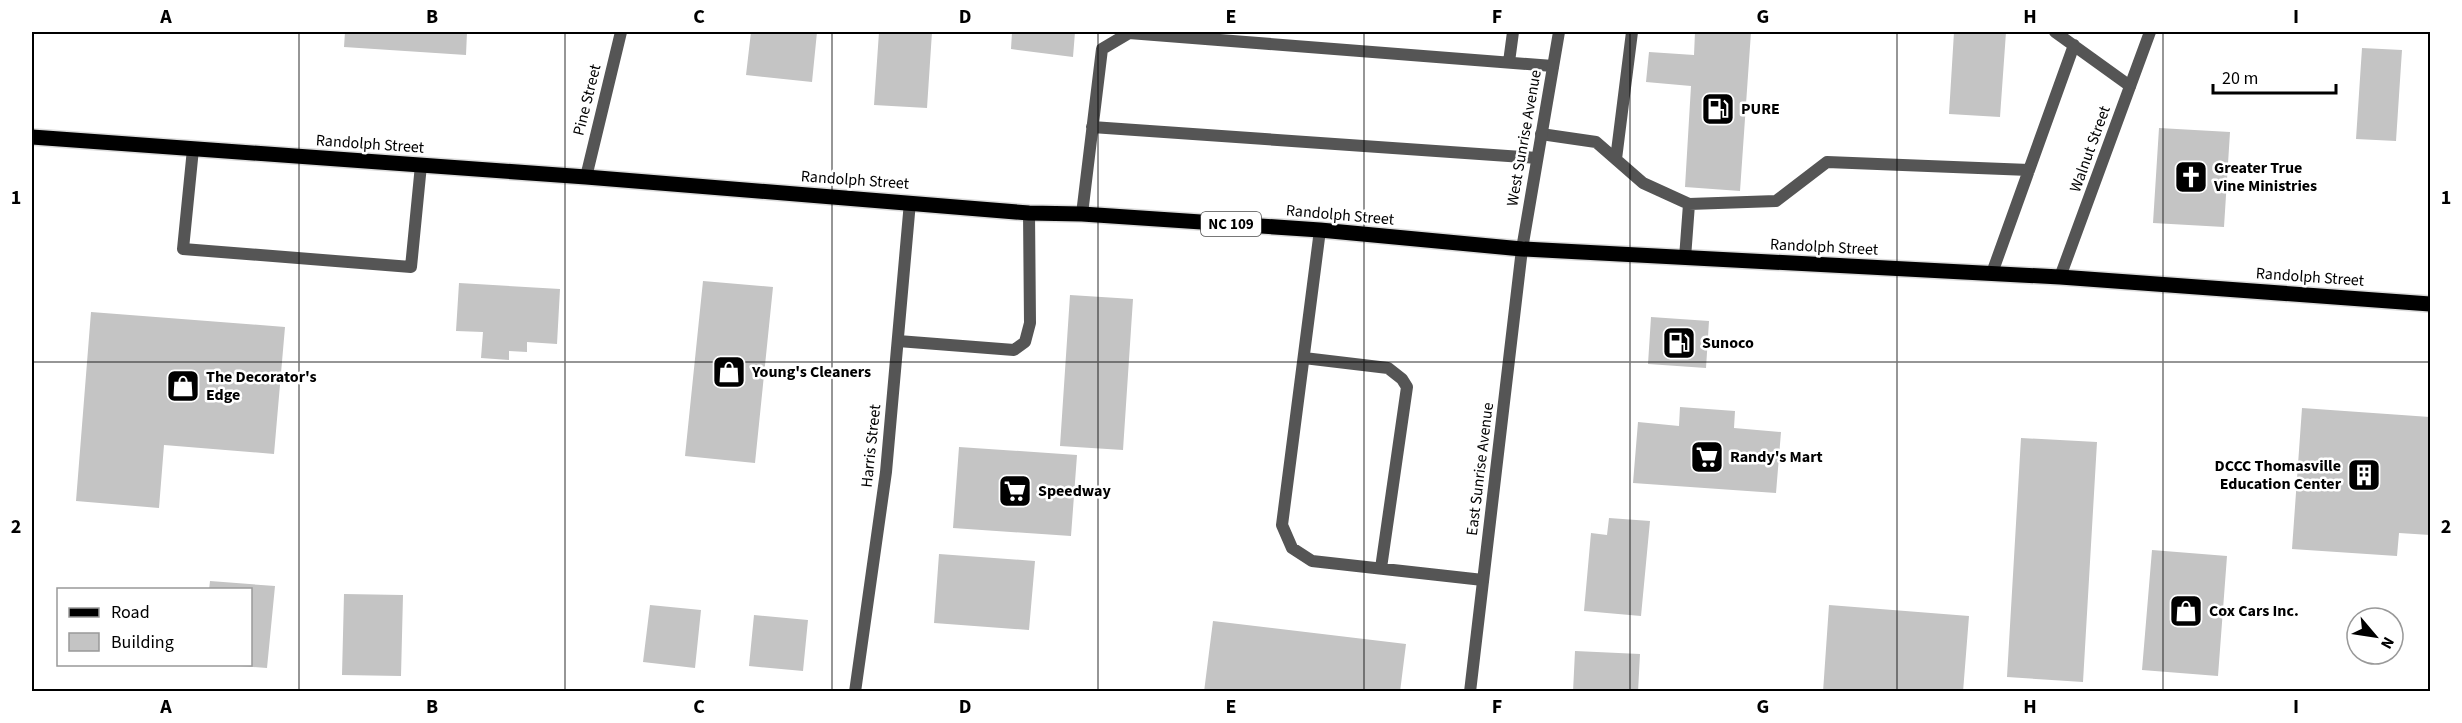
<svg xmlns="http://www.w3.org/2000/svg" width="2462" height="723" viewBox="0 0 2462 723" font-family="'Source Sans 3',sans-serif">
	<rect width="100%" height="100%" fill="#fff"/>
	<path fill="#c4c4c4" d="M345 32H467L466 55 344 47Z
		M751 32H817L812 82 746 75Z
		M879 32H932L927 108 874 105Z
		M1012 32H1075L1073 57 1011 49Z
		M1695 32H1751L1740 191 1685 187 1691 86 1646 82 1649 52 1694 55Z
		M1954 32H2006L2000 117 1949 114Z
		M2362 48 2402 50 2396 141 2356 139Z
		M2159 128 2230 132 2224 227 2153 223Z
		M703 281 773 287 755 463 685 456Z
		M459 283 560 289 557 344 527 342V352L509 351V360L481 358 483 332 456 331Z
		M1070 295 1133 299 1123 450 1060 446Z
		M91 312 285 327 274 454 164 445 159 508 76 501Z
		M1651 317 1709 321 1706 368 1648 364Z
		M1680 407 1735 411 1734 428 1781 432 1776 493 1633 483 1638 422 1679 426Z
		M2302 408 2430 417V535L2399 533 2397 556 2292 549Z
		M2021 438 2097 442 2083 682 2007 677Z
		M959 447 1077 455 1071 536 953 528Z
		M1609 518 1650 521 1641 616 1584 611 1591 533 1607 535Z
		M2152 550 2227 556 2218 676 2142 670Z
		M939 554 1035 561 1029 630 934 623Z
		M210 581 275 586 267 668 240 666 250 664V590H209Z
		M344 594 403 595 401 676 342 675Z
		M650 605 701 610 695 668 643 662Z
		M1829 605 1969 616 1963 692H1823Z
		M754 615 808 620 803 671 749 666Z
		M1213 621 1406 644 1400 692H1204Z
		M1575 651 1640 654 1638 692H1573Z"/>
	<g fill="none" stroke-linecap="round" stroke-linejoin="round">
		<g stroke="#dbdbdb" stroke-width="18">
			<path id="primary" d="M32 137 586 177 1029 213 1082 214 1320 230 1522 249 2060 277 2430 304"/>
		</g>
		<path stroke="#555" stroke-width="12" d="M2055 32 2130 86
			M1509 62 1513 32
			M1092 127 1537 158
			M1541 134 1596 142 1643 183 1689 204 1776 201 1827 162 2029 170
			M193 149 183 249 411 267 421 165
			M1616 159 1632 32
			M1082 214 1102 49 1129 33 1553 66
			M1320 230 1282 525 1292 548 1312 561 1483 580
			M1685 258 1689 204
			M1992 273 2074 45
			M898 341 1014 350 1025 342 1030 323 1029 213
			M1304 358 1388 368 1402 379 1407 387 1381 568"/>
		<path stroke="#555" stroke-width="12" d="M586 177 621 32
			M2060 277 2150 32
			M855 692 886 472 910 202
			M1470 692 1522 249 1559 32"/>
		<use href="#primary" stroke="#000" stroke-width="15"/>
	</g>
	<path fill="none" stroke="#000" stroke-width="1.5" stroke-opacity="0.55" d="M299 32V692M565 32V692M832 32V692M1098 32V692M1364 32V692M1630 32V692M1897 32V692M2163 32V692M32 362H2430"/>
	<defs>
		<g id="fuel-square" transform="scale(1.725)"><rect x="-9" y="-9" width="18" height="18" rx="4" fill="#000" stroke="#fff"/><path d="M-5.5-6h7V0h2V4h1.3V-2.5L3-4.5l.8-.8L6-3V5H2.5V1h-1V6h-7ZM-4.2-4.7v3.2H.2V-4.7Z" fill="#fff"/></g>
		<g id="church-square" transform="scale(1.725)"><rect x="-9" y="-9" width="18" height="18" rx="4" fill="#000" stroke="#fff"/><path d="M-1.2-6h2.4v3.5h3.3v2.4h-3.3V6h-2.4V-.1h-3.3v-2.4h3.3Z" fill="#fff"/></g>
		<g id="shop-square" transform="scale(1.725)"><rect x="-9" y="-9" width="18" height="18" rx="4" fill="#000" stroke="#fff"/><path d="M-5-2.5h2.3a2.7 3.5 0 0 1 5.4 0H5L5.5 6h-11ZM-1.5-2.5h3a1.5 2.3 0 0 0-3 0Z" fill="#fff"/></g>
		<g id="supermarket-square" transform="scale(1.725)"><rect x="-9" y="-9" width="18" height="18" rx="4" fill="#000" stroke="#fff"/><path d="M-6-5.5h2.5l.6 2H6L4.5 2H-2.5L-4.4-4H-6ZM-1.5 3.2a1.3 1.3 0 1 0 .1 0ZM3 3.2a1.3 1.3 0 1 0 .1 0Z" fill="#fff"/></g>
		<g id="building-square" transform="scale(1.725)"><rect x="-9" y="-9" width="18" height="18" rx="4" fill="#000" stroke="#fff"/><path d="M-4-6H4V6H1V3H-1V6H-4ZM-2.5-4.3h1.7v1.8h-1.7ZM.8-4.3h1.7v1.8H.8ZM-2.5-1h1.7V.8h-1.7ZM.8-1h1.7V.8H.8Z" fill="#fff"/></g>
	</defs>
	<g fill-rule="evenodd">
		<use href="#fuel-square" x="1718" y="109"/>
		<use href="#church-square" x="2191" y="177"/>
		<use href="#fuel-square" x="1679" y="343"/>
		<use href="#shop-square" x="729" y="372"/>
		<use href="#shop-square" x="183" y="386"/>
		<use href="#supermarket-square" x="1707" y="457"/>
		<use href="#building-square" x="2364" y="475"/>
		<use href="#supermarket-square" x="1015" y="491"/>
		<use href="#shop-square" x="2186" y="611"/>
	</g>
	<g text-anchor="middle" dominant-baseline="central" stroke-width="5" stroke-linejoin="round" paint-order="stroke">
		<rect fill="#fff" stroke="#4c4c4c" stroke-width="1.5" x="1201" y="212" width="60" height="24" rx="4.5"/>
		<g font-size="15" font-weight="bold" fill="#000">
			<text x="1231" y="224">NC 109</text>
		</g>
		<g font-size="16" fill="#000" stroke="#fff">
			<text transform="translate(587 100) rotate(-76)">Pine Street</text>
			<text transform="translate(1524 138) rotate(-80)">West Sunrise Avenue</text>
			<text transform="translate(370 144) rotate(4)">Randolph Street</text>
			<text transform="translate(2090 149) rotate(-70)">Walnut Street</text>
			<text transform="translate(855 180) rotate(4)">Randolph Street</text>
			<text transform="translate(1340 215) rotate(5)">Randolph Street</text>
			<text transform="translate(1824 247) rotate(3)">Randolph Street</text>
			<text transform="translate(2310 277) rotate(4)">Randolph Street</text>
			<text transform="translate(871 446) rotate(-84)">Harris Street</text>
			<text transform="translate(1480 469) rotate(-83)">East Sunrise Avenue</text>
		</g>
		<g font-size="16" font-weight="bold" fill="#000" stroke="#fff" text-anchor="start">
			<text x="1741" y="109">PURE</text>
			<text x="2214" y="168">Greater True<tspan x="2214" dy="18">Vine Ministries</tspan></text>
			<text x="1702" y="343">Sunoco</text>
			<text x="752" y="372">Young's Cleaners</text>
			<text x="206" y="377">The Decorator's<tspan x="206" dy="18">Edge</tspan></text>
			<text x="1730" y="457">Randy's Mart</text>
			<text x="2341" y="466" text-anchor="end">DCCC Thomasville<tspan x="2341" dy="18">Education Center</tspan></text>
			<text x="1038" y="491">Speedway</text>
			<text x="2209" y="611">Cox Cars Inc.</text>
		</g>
	</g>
	<rect width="2462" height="723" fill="none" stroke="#ffffff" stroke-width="66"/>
	<rect x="57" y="588" width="195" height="78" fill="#ffffff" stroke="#999999" stroke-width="1.5"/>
	<rect x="69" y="608" width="30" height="9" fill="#000000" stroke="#999999" stroke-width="1.5"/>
	<text x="111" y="618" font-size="18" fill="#000000">Road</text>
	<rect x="69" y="633" width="30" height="18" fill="#c4c4c4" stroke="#999999" stroke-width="1.5"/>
	<text x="111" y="648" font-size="18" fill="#000000">Building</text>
	<g transform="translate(2375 636) rotate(119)"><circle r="28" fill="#ffffff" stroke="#999999" stroke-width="1.5"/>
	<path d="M0-4.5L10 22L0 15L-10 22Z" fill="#000000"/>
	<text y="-9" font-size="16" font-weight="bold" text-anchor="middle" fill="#000000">N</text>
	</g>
	<path d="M2213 84v9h123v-9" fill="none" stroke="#000000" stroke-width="3"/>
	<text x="2222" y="84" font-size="18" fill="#000000" stroke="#ffffff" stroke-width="4.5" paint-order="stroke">20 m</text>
	<rect x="33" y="33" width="2396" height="657" fill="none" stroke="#000" stroke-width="2"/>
	<g font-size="20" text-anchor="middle" font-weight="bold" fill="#000">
		<text x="166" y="23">A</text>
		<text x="432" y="23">B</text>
		<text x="699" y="23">C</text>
		<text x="965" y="23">D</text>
		<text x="1231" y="23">E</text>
		<text x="1497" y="23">F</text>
		<text x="1763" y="23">G</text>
		<text x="2030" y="23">H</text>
		<text x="2296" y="23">I</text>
		<text x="16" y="204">1</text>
		<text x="2446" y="204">1</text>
		<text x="16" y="533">2</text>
		<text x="2446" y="533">2</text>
		<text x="166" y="713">A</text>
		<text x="432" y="713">B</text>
		<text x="699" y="713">C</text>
		<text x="965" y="713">D</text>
		<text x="1231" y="713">E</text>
		<text x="1497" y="713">F</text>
		<text x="1763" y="713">G</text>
		<text x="2030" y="713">H</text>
		<text x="2296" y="713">I</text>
	</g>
</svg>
